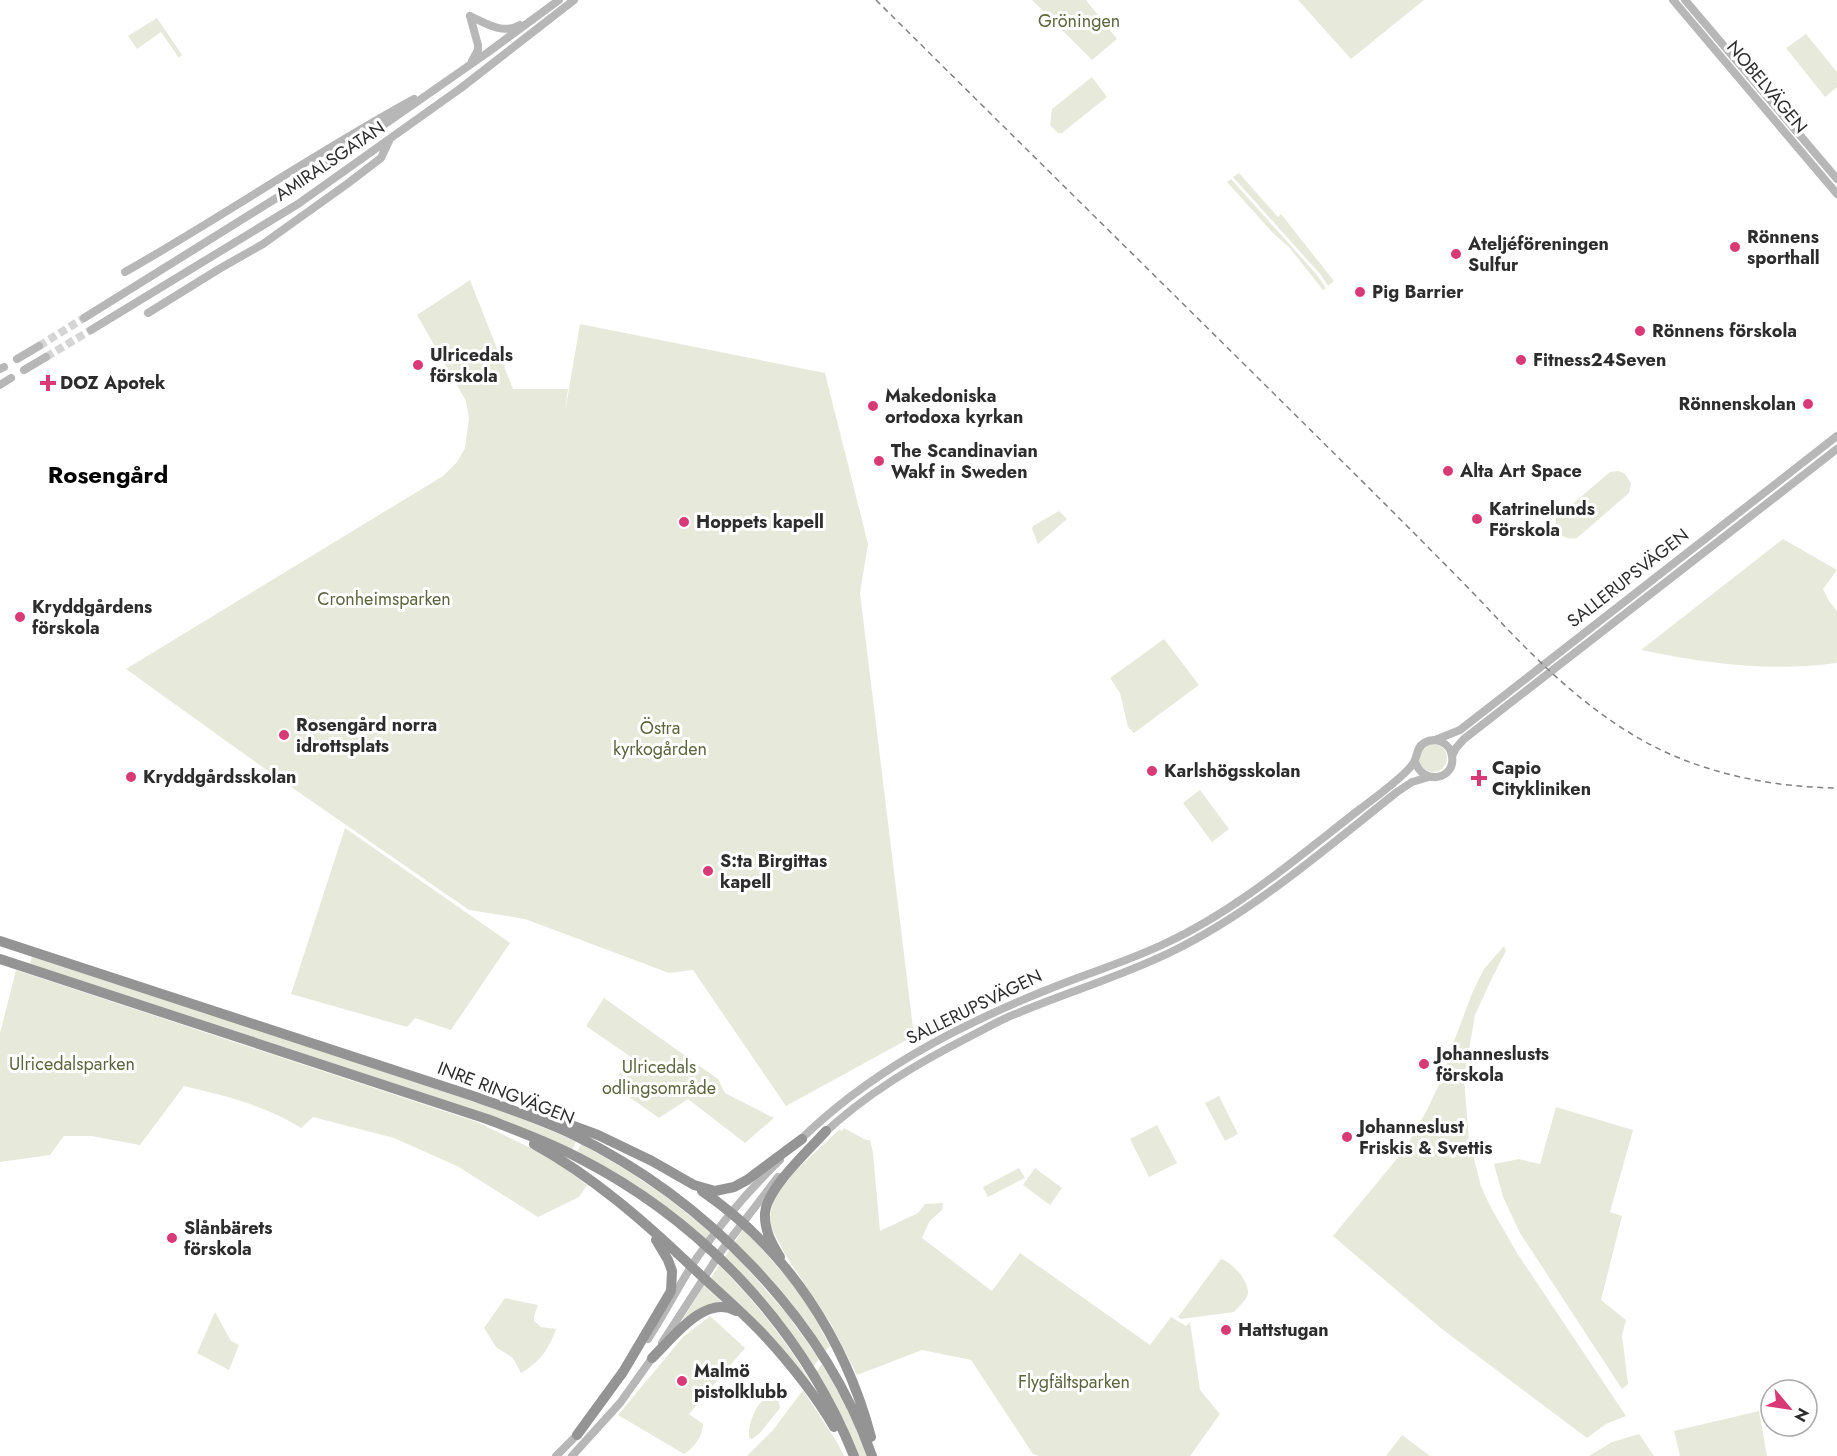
<svg xmlns="http://www.w3.org/2000/svg" width="1837" height="1456" viewBox="0 0 1837 1456" font-family="Jost,sans-serif">
	<rect width="100%" height="100%" fill="#fff"/>
	<path fill="#e7eadb" d="M1032 0H1086L1117 39 1092 60Z
		M1298 0H1424L1351 59Z
		M157 18 182 55 179 58 161 32 137 49 128 36Z
		M1806 34 1837 72V87L1825 97 1786 48Z
		M1092 77 1107 97 1062 133H1058L1050 125 1052 109Z
		M1239 173 1278 217 1281 214 1334 281 1328 286 1321 275 1233 177Z
		M1231 179 1317 275 1326 288 1323 290 1289 247 1273 233 1227 182Z
		M470 280 513 389H568L565 412 580 324 825 373 868 544 860 593 914 1036 786 1106 693 970 669 973 525 919 469 910 268 771 126 669 443 476 457 462 465 448 469 418 466 401 417 315Z
		M1619 471 1625 474 1631 483 1629 493 1577 538C1564 541 1554 532 1556 518L1610 472Z
		M1059 511 1067 519 1038 544 1032 529 1033 526Z
		M1783 539 1837 570 1823 589 1829 601 1837 611V663C1768 672 1709 664 1641 650Z
		M1164 639 1199 685 1134 733 1128 727 1120 693 1110 678Z
		M1419 758a14 14 0 1 1 28 0a14 14 0 1 1-28 0Z
		M1200 790 1229 829 1212 842 1183 803Z
		M345 828 510 943 451 1030 415 1018 407 1027 291 994Z
		M1504 946 1506 951 1492 978 1475 1015 1464 1079 1469 1140 1481 1186 1490 1206 1517 1253 1626 1416 1606 1424 1587 1438 1442 1329 1333 1236 1405 1149 1427 1110 1443 1076 1453 1044 1473 991 1484 969Z
		M32 956 483 1103 576 1141 573 1149 30 964Z
		M16 970 477 1122 555 1160 587 1185 579 1197 538 1217 457 1166 394 1138 313 1117 301 1128C265 1105 225 1096 184 1086L140 1145 91 1136H64L50 1155 0 1162V1033Z
		M604 998 718 1079 725 1093 774 1118 745 1143 688 1099 659 1118 612 1085 631 1057 586 1026Z
		M1219 1096 1238 1134 1225 1141 1205 1103Z
		M1556 1107 1633 1130 1610 1212 1622 1216 1601 1300 1626 1320 1622 1335 1628 1384 1622 1389 1520 1233 1503 1197 1494 1164 1519 1159 1540 1164Z
		M1157 1125 1177 1163 1149 1177 1130 1139Z
		M844 1128 866 1140H870L873 1153 880 1231 918 1213 925 1204 943 1203 942 1210 929 1222 922 1238 992 1291 1020 1253 1150 1345 1171 1317 1186 1326 1190 1322 1200 1390 1220 1414 1190 1456H1039L1033 1454 971 1360 922 1350 857 1375 831 1324 786 1256 771 1227 770 1217 774 1198 795 1171 840 1129 841 1131Z
		M581 1144 625 1169 665 1196 710 1232 705 1240 577 1152Z
		M1019 1168 1025 1178 988 1197 983 1187Z
		M1035 1168 1062 1188 1050 1205 1023 1185Z
		M743 1230 758 1244 804 1298 830 1346 825 1352C798 1312 769 1276 735 1242Z
		M730 1249 787 1314 819 1359 813 1367 753 1286 725 1257Z
		M1221 1259C1232 1262 1248 1280 1248 1292 1249 1298 1238 1307 1234 1312L1181 1319 1178 1317Z
		M719 1265C760 1306 795 1352 823 1403L711 1278Z
		M704 1285 724 1304 674 1334Z
		M505 1298 538 1305 534 1316V1321L541 1327 556 1329C549 1349 540 1362 521 1373L513 1358 496 1347 484 1328Z
		M215 1312 231 1341 239 1345 229 1370 197 1353Z
		M710 1316 745 1348 689 1414 703 1424C703 1436 694 1448 684 1454L618 1415 683 1337Z
		M822 1364 843 1401 869 1456H859L816 1372Z
		M803 1390 838 1444 844 1456H747L773 1430Z
		M770 1394 778 1398 780 1408 760 1433 752 1439 749 1438C748 1422 756 1403 770 1394Z
		M1759 1411 1767 1456H1680L1674 1431Z
		M1639 1434 1654 1456H1589L1612 1442Z
		M1402 1435 1430 1456H1386Z"/>
	<g fill="none" stroke-linecap="round" stroke-linejoin="round">
		<path stroke="#d5d5d5" stroke-width="8" stroke-dasharray="8 4" stroke-linecap="butt" d="M39 346 84 318
			M46 357 91 330"/>
		<path stroke="#b7b7b7" stroke-width="8" d="M1673 0 1837 194
			M1685 0 1837 179
			M470 16 478 45V50L472 61
			M470 16C485 23 503 35 520 25
			M125 272C222 217 315 153 414 99
			M148 313 219 269 263 244 347 184 381 158 389 141
			M84 318 299 184 487 53 559 0
			M91 330 298 204 461 88 574 0
			M17 359 39 346
			M0 369 4 367
			M24 370 46 357
			M0 385 11 378
			M1435 740 1460 730 1837 436
			M1452 756 1456 748 1464 739 1837 449
			M822 1135C866 1094 916 1064 969 1037 985 1029 1001 1019 1018 1013 1068 992 1122 976 1171 952 1253 912 1325 849 1397 792L1412 782 1429 777
			M798 1142C868 1073 953 1028 1044 991 1084 974 1127 962 1166 943 1237 910 1298 857 1360 809 1372 800 1408 774 1414 762 1418 755 1416 748 1424 743 1436 736 1450 743 1452 756 1456 780 1422 786 1415 761
			M648 1339C665 1313 679 1285 696 1259 721 1223 749 1190 780 1160
			M662 1343 722 1250 778 1177
			M556 1456 580 1432
			M572 1456 620 1403 655 1354"/>
		<path stroke="#949494" stroke-width="10" d="M0 941 476 1097C509 1109 543 1120 574 1135 705 1199 823 1318 872 1456
			M0 959 487 1119C518 1131 549 1142 579 1158 702 1221 802 1327 854 1456
			M530 1110 598 1135 652 1161 694 1185 715 1191 734 1187 747 1180 802 1139
			M534 1144C592 1176 644 1221 692 1267 715 1289 740 1310 762 1333 789 1362 814 1393 834 1427
			M702 1191C787 1249 845 1339 871 1437
			M780 1257C772 1244 764 1230 765 1213 767 1188 808 1151 826 1131
			M652 1358C672 1339 705 1293 736 1311
			M577 1435 623 1372 671 1291 672 1271 668 1260 656 1240"/>
		<path stroke="#828282" stroke-width="1.5" stroke-dasharray="6 4.5" stroke-linecap="butt" d="M876 0C1040 163 1206 326 1370 489 1406 525 1442 561 1478 598 1525 648 1571 697 1630 733 1691 771 1765 787 1837 788"/>
	</g>
	<g fill="#d93a75" stroke="#fff" stroke-width="2">
		<circle cx="1735" cy="247" r="6"/>
		<circle cx="1456" cy="254" r="6"/>
		<circle cx="1360" cy="292" r="6"/>
		<circle cx="1640" cy="331" r="6"/>
		<circle cx="1521" cy="360" r="6"/>
		<circle cx="418" cy="365" r="6"/>
		<path d="M45 374h6v6h6v6h-6v6h-6v-6h-6v-6h6z"/>
		<circle cx="1808" cy="404" r="6"/>
		<circle cx="873" cy="406" r="6"/>
		<circle cx="879" cy="461" r="6"/>
		<circle cx="1448" cy="471" r="6"/>
		<circle cx="1477" cy="519" r="6"/>
		<circle cx="684" cy="522" r="6"/>
		<circle cx="20" cy="617" r="6"/>
		<circle cx="284" cy="735" r="6"/>
		<circle cx="1152" cy="771" r="6"/>
		<circle cx="131" cy="777" r="6"/>
		<path d="M1476 769h6v6h6v6h-6v6h-6v-6h-6v-6h6z"/>
		<circle cx="708" cy="871" r="6"/>
		<circle cx="1424" cy="1064" r="6"/>
		<circle cx="1347" cy="1137" r="6"/>
		<circle cx="172" cy="1238" r="6"/>
		<circle cx="1226" cy="1330" r="6"/>
		<circle cx="682" cy="1381" r="6"/>
	</g>
	<g text-anchor="middle" dominant-baseline="central" stroke-width="6" stroke-linejoin="round" paint-order="stroke">
		<g font-size="18" fill="#5c653e" stroke="#fff">
			<text x="1079" y="21">Gröningen</text>
			<text x="384" y="599">Cronheimsparken</text>
			<text x="660" y="728">Östra<tspan x="660" dy="21">kyrkogården</tspan></text>
			<text x="72" y="1064">Ulricedalsparken</text>
			<text x="659" y="1067">Ulricedals<tspan x="659" dy="21">odlingsområde</tspan></text>
			<text x="1074" y="1382">Flygfältsparken</text>
		</g>
		<g font-size="18" fill="#2d2d2d" stroke="#fff">
			<text transform="translate(1767 87) rotate(50)">NOBELVÄGEN</text>
			<text transform="translate(330 161) rotate(-34)">AMIRALSGATAN</text>
			<text transform="translate(1628 578) rotate(-38)">SALLERUPSVÄGEN</text>
			<text transform="translate(974 1007) rotate(-26)">SALLERUPSVÄGEN</text>
			<text transform="translate(506 1093) rotate(21)">INRE RINGVÄGEN</text>
		</g>
		<g font-size="18" font-weight="bold" fill="#2d2d2d" stroke="#fff" text-anchor="start">
			<text x="1747" y="237">Rönnens<tspan x="1747" dy="21">sporthall</tspan></text>
			<text x="1468" y="244">Ateljéföreningen<tspan x="1468" dy="21">Sulfur</tspan></text>
			<text x="1372" y="292">Pig Barrier</text>
			<text x="1652" y="331">Rönnens förskola</text>
			<text x="430" y="355">Ulricedals<tspan x="430" dy="21">förskola</tspan></text>
			<text x="1533" y="360">Fitness24Seven</text>
			<text x="60" y="383">DOZ Apotek</text>
			<text x="885" y="396">Makedoniska<tspan x="885" dy="21">ortodoxa kyrkan</tspan></text>
			<text x="1796" y="404" text-anchor="end">Rönnenskolan</text>
			<text x="891" y="451">The Scandinavian<tspan x="891" dy="21">Wakf in Sweden</tspan></text>
			<text x="1460" y="471">Alta Art Space</text>
			<text x="1489" y="509">Katrinelunds<tspan x="1489" dy="21">Förskola</tspan></text>
			<text x="696" y="522">Hoppets kapell</text>
			<text x="32" y="607">Kryddgårdens<tspan x="32" dy="21">förskola</tspan></text>
			<text x="296" y="725">Rosengård norra<tspan x="296" dy="21">idrottsplats</tspan></text>
			<text x="1492" y="768">Capio<tspan x="1492" dy="21">Citykliniken</tspan></text>
			<text x="1164" y="771">Karlshögsskolan</text>
			<text x="143" y="777">Kryddgårdsskolan</text>
			<text x="720" y="861">S:ta Birgittas<tspan x="720" dy="21">kapell</tspan></text>
			<text x="1436" y="1054">Johanneslusts<tspan x="1436" dy="21">förskola</tspan></text>
			<text x="1359" y="1127">Johanneslust<tspan x="1359" dy="21">Friskis &amp; Svettis</tspan></text>
			<text x="184" y="1228">Slånbärets<tspan x="184" dy="21">förskola</tspan></text>
			<text x="1238" y="1330">Hattstugan</text>
			<text x="694" y="1371">Malmö<tspan x="694" dy="21">pistolklubb</tspan></text>
		</g>
		<g font-size="24" font-weight="bold" fill="#000" stroke="#fff">
			<text x="108" y="474">Rosengård</text>
		</g>
	</g>
	<g transform="translate(1789 1408) rotate(119)"><circle r="28" fill="#ffffff" stroke="#ababab" stroke-width="1.5"/>
	<path d="M0-4.5L10 22L0 15L-10 22Z" fill="#d93a75"/>
	<text y="-9" font-size="16" font-weight="bold" text-anchor="middle" fill="#2d2d2d">N</text>
	</g>
</svg>
